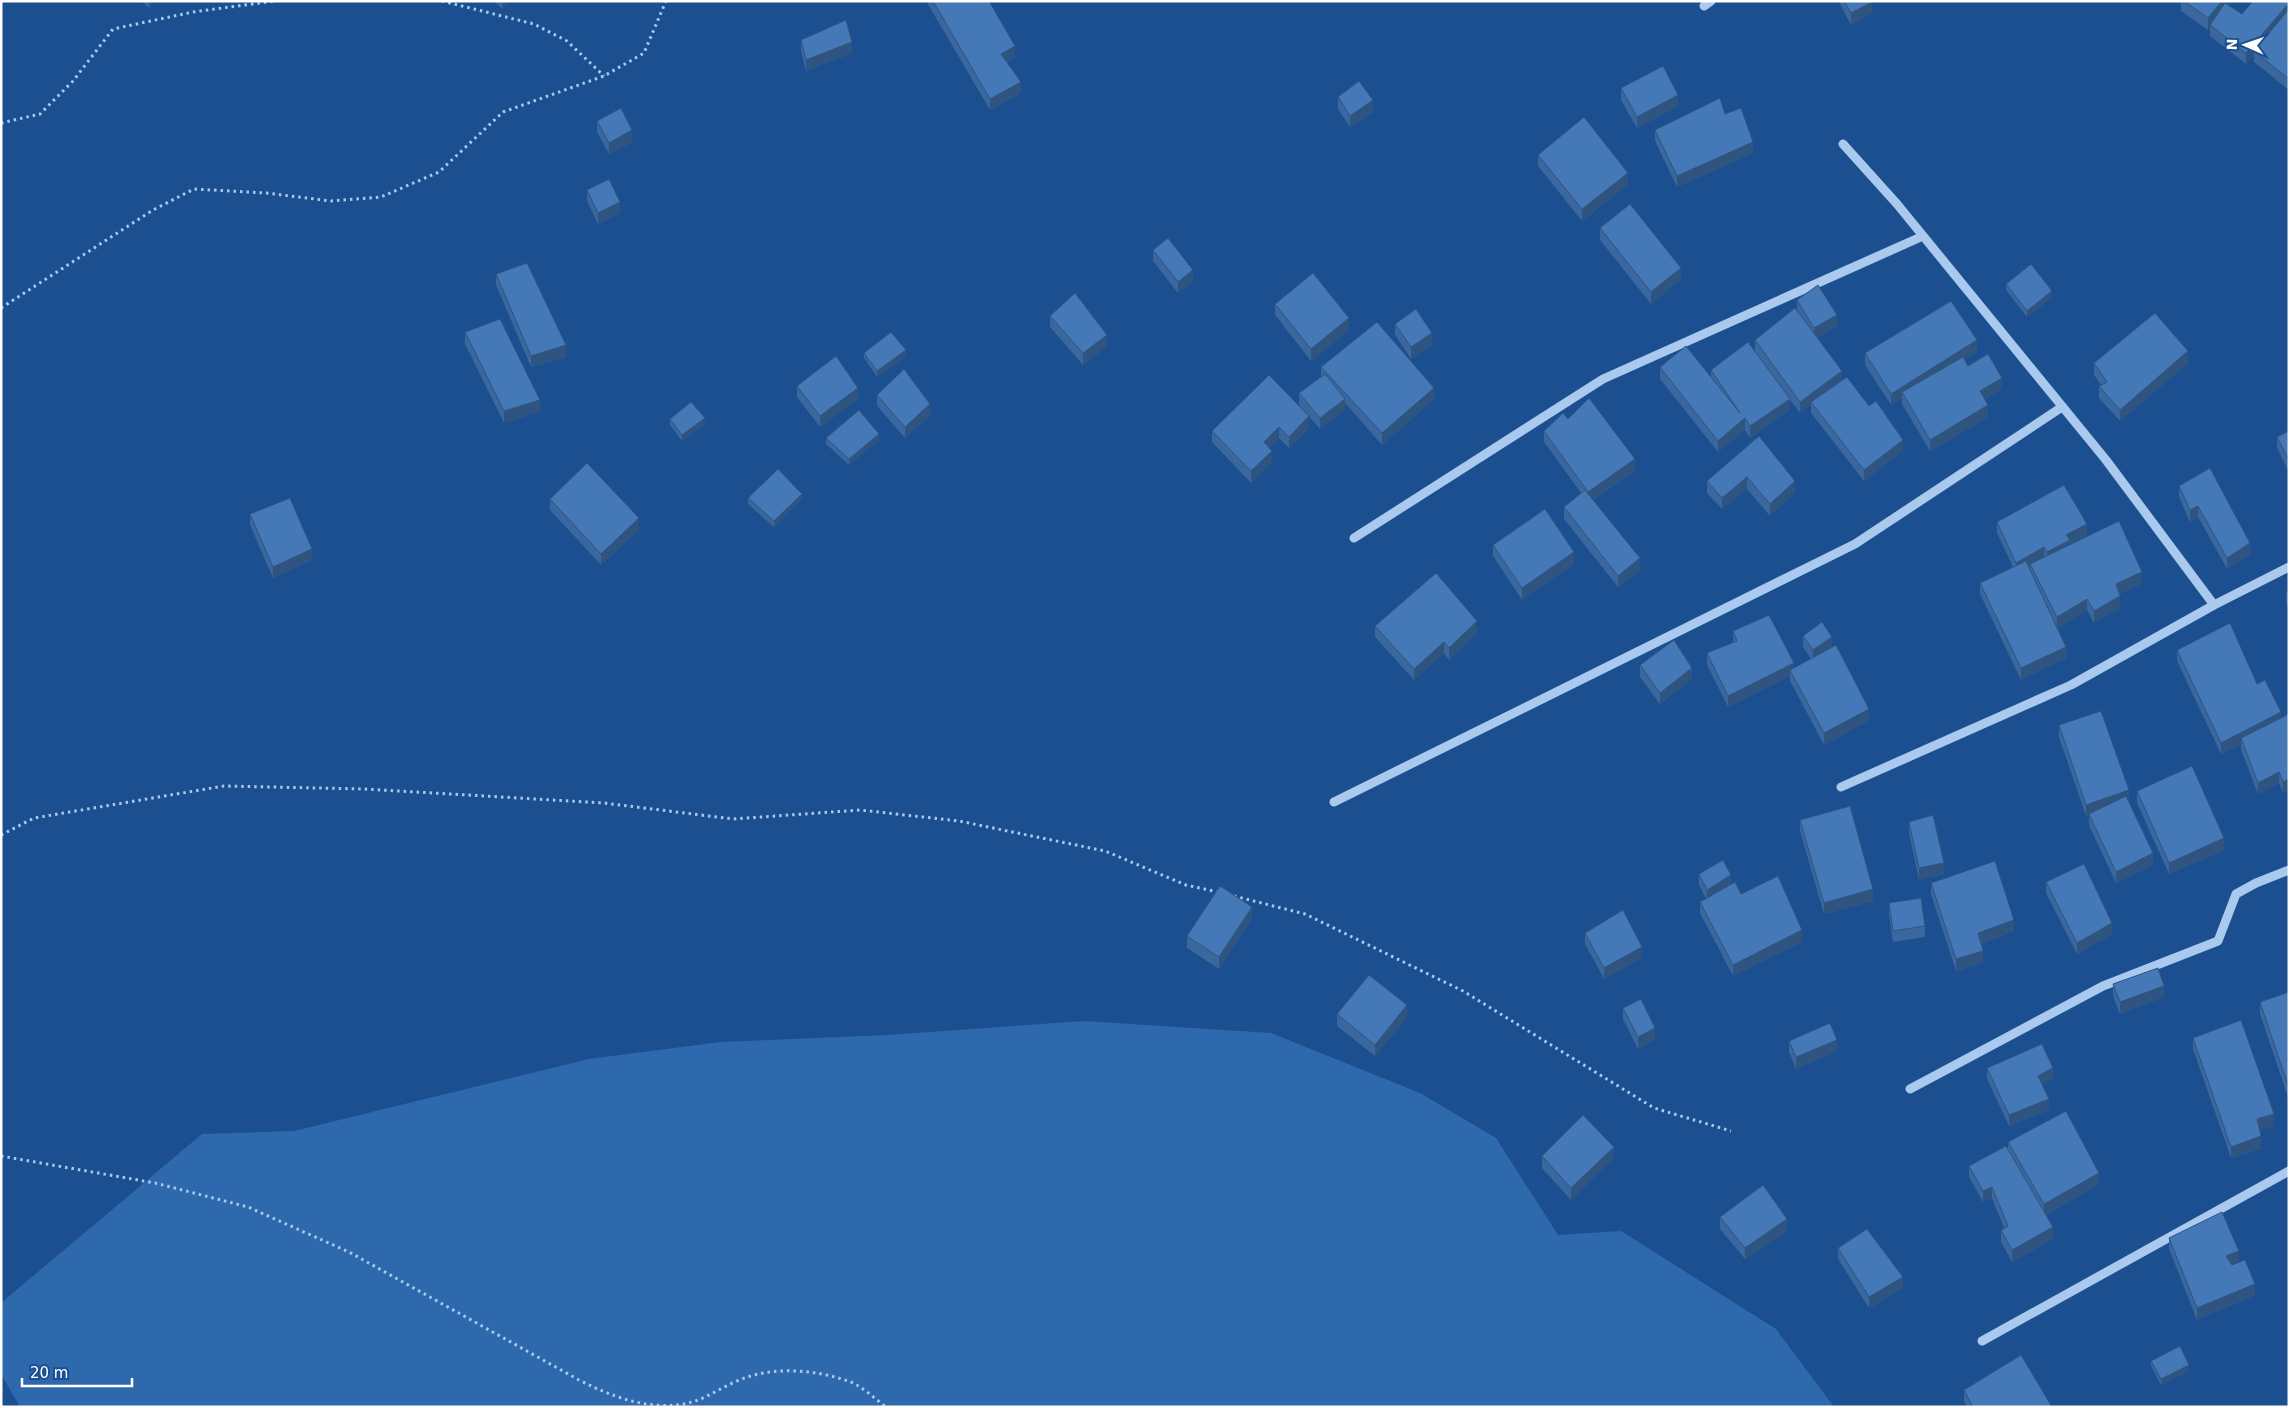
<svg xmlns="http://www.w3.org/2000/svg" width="2290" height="1408" viewBox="0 0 2290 1408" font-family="'DejaVu Sans',sans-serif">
	<rect width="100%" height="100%" fill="#1b4f8f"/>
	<path fill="#2e69ad" d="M1084 1021 1271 1033 1420 1093 1496 1138 1558 1235 1621 1231 1776 1329 1834 1407H20L1 1374V1303L202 1134 294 1131 589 1059 720 1042 888 1035Z"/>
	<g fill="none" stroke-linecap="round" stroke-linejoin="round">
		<path stroke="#a9c9ee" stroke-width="3" stroke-dasharray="2.5 4" stroke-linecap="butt" d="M442 1 534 24 567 41 604 76
			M1 123 40 114 73 81 113 29 193 12 274 1
			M1 308 153 210 194 189 266 193 331 201 381 197 439 172 503 112 604 76 644 53 666 1
			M1 835 34 818 224 786 364 789 604 803 733 819 860 810 959 821 1105 851 1186 885 1218 892
			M1234 896 1305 914 1463 991 1654 1108 1731 1131
			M1 1156 155 1183 248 1207 349 1252 579 1380C611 1396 641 1408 677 1405 700 1403 716 1390 737 1381 771 1366 813 1369 848 1381 861 1385 875 1399 886 1407"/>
		<path stroke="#a9c9ee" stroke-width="9" d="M1704 6 1711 1
			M1843 144 1897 204 2106 460 2214 605
			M1354 538 1603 379 1923 236
			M1841 787 2071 685 2214 605 2289 567
			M1334 802 1855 544 2062 407
			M1910 1089 2103 986 2218 941 2236 894 2256 883 2289 870
			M1982 1341 2289 1171"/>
	</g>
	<path fill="#3a679d" d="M141 1H155L149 8Z
		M494 1H509L502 9Z
		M926 1H989L1015 57 1007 62 1021 93 990 110Z
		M1840 1H1872V13L1851 25 1840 4Z
		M2181 1H2231L2228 5 2242 14 2289 1V90L2254 62V55L2246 64 2210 36V28L2208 30 2181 11Z
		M801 40 852 53 806 71 801 51Z
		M1621 88 1678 106 1637 128 1621 100Z
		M1338 97 1373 112 1350 127 1338 109Z
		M597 121 632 142 609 154 597 132Z
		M1655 130 1753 153 1677 187 1655 141Z
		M1538 155 1628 184 1582 221 1538 166Z
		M587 190 620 213 598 224 587 201Z
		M1600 228 1681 279 1651 304 1600 240Z
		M1153 250 1193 281 1178 293 1153 261Z
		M496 274 566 357 531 367 496 285Z
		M2006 284 2052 297 2027 317 2006 290Z
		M1797 300 1837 326 1817 338 1842 381 1903 451 1864 481 1811 413V405L1800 413 1790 400V410L1750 438 1745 430 1718 452 1660 379V367L1711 377V370L1755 350V340L1797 311Z
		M1275 304 1349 330 1311 361 1275 315Z
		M1050 316 1107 346 1083 365 1050 327Z
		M1395 324 1432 345 1411 359 1395 335Z
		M465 332 540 411 504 423 465 344Z
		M1977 352 1964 359 1968 366 2002 389 1985 399 1988 417 1930 451 1902 404V398L1891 405 1865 365V353Z
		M864 353 906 356 877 377 864 358Z
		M2094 363H2188L2120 421 2099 398V386L2101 385 2094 375Z
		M1321 367 1434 399 1382 445 1345 403V410L1320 429 1299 405V393L1321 377Z
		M797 386 858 399 820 427 797 397Z
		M877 395 930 415 905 438 877 406Z
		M1309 416V428L1289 448 1279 438 1269 448 1272 462 1251 483 1212 442V431Z
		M670 419 705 424 682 441 670 425Z
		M1568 419 1635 471 1593 500 1640 570 1618 587 1564 519V507L1581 493 1544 442V431Z
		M2289 431V472L2277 448V437Z
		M1759 436 1795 492 1770 516 1747 489 1722 509 1707 493V481Z
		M826 438 879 440 849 465 826 444Z
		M2179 486 2250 554 2227 569 2198 517 2190 522 2179 497Z
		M748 498 802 499 774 527 748 504Z
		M550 499 639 530 601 565 550 510Z
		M250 514 312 560 273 578 250 525Z
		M1997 522 2087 536 2142 583 2119 594 2120 608 2094 623 2087 610 2058 628 2066 658 2021 680 1980 594V583L2013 567 1997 533Z
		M1493 545 1574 564 1522 600 1493 556Z
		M2289 591V610L2286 603V592Z
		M1375 626 1477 633 1449 660 1444 653 1414 680 1375 637Z
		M1733 631 1794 668 1811 659 1803 647V636L1832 648 1869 720 1824 745 1790 681V676L1728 707 1707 665V653L1733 642Z
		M2177 650 2257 684 2281 718 2289 714 2283 793 2279 783 2258 794 2241 750V744L2221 754 2177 661Z
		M1640 665 1692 679 1660 704 1640 677Z
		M2059 725 2129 801 2153 865 2116 883 2089 825V815L2086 816 2059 737Z
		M2137 791 2224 850 2169 874 2137 803Z
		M1800 820 1873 901 1824 914 1800 831Z
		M1909 822 1944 874 1919 880 1909 833Z
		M1699 874 1731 884 1741 894 1802 942 1733 976 1700 913V902L1706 899 1699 885Z
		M2046 882 2112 934 2077 954 2046 893Z
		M1931 883 2014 931 1981 944 1983 962 1956 971 1931 894Z
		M1889 903 1925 926V937L1893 942 1889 915Z
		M1252 918 1219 969 1187 948V936Z
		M1585 933 1642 958 1604 979 1585 944Z
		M2113 984 2164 997 2120 1014 2113 996Z
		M2289 992V1100L2260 1014V1002Z
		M1623 1008 1655 1039 1638 1049 1623 1019Z
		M1337 1014 1407 1017 1375 1056 1337 1026Z
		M2193 1038 2274 1126 2260 1129 2261 1148 2231 1158 2193 1049Z
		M1789 1041 1837 1051 1796 1069 1789 1052Z
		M1987 1068 2053 1079 2042 1085 2049 1110 2009 1126 1987 1079Z
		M2008 1142 2099 1184 2046 1215 2053 1239 2012 1262 2001 1242V1230L2004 1228 1992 1198 1983 1202 1969 1177V1166L2008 1149Z
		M1542 1156 1614 1158 1571 1200 1542 1168Z
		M1720 1217 1787 1231 1745 1259 1720 1229Z
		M2169 1238 2255 1295 2197 1320 2169 1249Z
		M1838 1248 1903 1288 1869 1308 1838 1259Z
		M2151 1361 2189 1371 2161 1385 2151 1366Z
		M1964 1390 2052 1407H1967L1964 1401Z"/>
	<path fill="#305480" d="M149 1H155L149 8Z
		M502 1H509L502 9Z
		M2222 1H2231L2212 26 2210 25V28L2208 30V18Z
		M1872 2V13L1851 25V13Z
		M2289 3V14L2254 51V55L2246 64V53Z
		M852 42V53L806 71V60Z
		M1015 46V57L1001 65V54Z
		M1021 82V93L990 110V99Z
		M1678 95V106L1637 128V117Z
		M1373 100V112L1350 127V116Z
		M632 130V142L609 154V143Z
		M1753 142V153L1677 187V176Z
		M1628 173V184L1582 221V209Z
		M620 202V213L598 224V213Z
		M1681 268V279L1651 304V292Z
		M1193 270V281L1178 293V282Z
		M2052 291V297L2027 317V311Z
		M1837 315V326L1814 340V328Z
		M1349 318V330L1311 361V349Z
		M1432 333V345L1411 359V347Z
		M1107 335V346L1083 365V353Z
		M1977 340V352L1905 397 1902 392V398L1891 405V394Z
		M566 345V357L531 367V356Z
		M906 350V356L877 377V371Z
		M2188 351V363L2120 421V410Z
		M1842 371V383L1811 402V405L1800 413V402Z
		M2002 378V389L1980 402V391Z
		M858 388V399L820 427V416Z
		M1434 388V399L1382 445V433Z
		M1345 399V410L1320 429V418Z
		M1790 399V410L1750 438V426Z
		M540 400V411L504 423V411Z
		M930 404V415L905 438V427Z
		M1988 405V417L1930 451V440Z
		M1309 416V428L1289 448V437Z
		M705 418V424L682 441V435Z
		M1745 418V430L1718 452V441Z
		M1279 427V438L1264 453V442Z
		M879 434V440L849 465V459Z
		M1903 440V451L1864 481V470Z
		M1272 451V462L1251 483V471Z
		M1635 459V471L1588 503V492Z
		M1747 477V489L1722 509V498Z
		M1795 481V492L1770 516V504Z
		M802 494V499L774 527V521Z
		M2198 506V517L2190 522V510Z
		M639 518V530L601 565V554Z
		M2087 524V536L2047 563V552L2066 535Z
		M2250 543V554L2227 569V558Z
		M2044 547V558L2030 564V566L2016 574V563Z
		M312 549V560L273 578V567Z
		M1574 552V564L1522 600V588Z
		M1640 558V570L1618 587V576Z
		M2142 572V583L2116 595V584Z
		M2120 596V608L2094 623V611Z
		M2087 599V610L2057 629V617Z
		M1477 621V633L1449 660V648Z
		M1832 637V648L1813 662V650Z
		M1444 642V653L1414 680V669Z
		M2066 647V658L2021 680V668Z
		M1794 663V674L1790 670V676L1728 707V696Z
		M1692 668V679L1660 704V693Z
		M1869 709V720L1824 745V733Z
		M2281 712V724L2241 738V744L2221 754V743Z
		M2279 772V783L2258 794V783Z
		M2289 779V791L2283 793V782Z
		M2129 790V801L2086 816V805Z
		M2224 838V850L2169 874V863Z
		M2153 853V865L2116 883V872Z
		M1944 863V874L1919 880V868Z
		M1731 875V886L1707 901V890Z
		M1873 889V901L1824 914V903Z
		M1252 907V918L1219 969V957Z
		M2014 920V931L1978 945V933Z
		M2112 923V934L2077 954V943Z
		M1802 930V942L1733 976V965Z
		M1642 947V958L1604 979V968Z
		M1983 951V962L1956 971V959Z
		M2164 986V997L2120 1014V1002Z
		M1407 1005V1017L1375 1056V1045Z
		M1655 1028V1039L1638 1049V1037Z
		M1837 1040V1051L1796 1069V1057Z
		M2053 1068V1079L2038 1088V1076Z
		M2049 1099V1110L2009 1126V1115Z
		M2274 1114V1126L2257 1130V1119Z
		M2261 1136V1148L2231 1158V1147Z
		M1614 1147V1158L1571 1200V1188Z
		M2099 1173V1184L2044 1216V1204Z
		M1992 1187V1198L1983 1202V1191Z
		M1787 1219V1231L1745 1259V1248Z
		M2053 1227V1239L2012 1262V1250Z
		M2239 1251V1262L2226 1267V1256Z
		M1903 1277V1288L1869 1308V1297Z
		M2255 1284V1295L2197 1320V1308Z
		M2189 1365V1371L2161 1385V1379Z"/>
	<path fill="#4478b7" stroke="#305480" d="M933 1H989L1015 46 1001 54 1021 82 990 99Z
		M1844 1H1872V2L1851 13Z
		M2184 1H2222L2208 18Z
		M2253 1H2289V3L2246 53 2210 25 2225 3 2242 14Z
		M2289 9V79L2254 51Z
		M846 20 852 42 806 60 801 40Z
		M1663 66 1678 95 1637 117 1621 88Z
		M1359 81 1373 100 1350 116 1338 97Z
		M1720 98 1725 114 1741 108 1753 142 1677 176 1655 130Z
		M621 108 632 130 609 143 597 121Z
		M1584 117 1628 173 1582 209 1538 155Z
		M609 179 620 202 598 213 587 190Z
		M1630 204 1681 268 1651 292 1600 228Z
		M1168 238 1193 270 1178 282 1153 250Z
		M527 263 566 345 531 356 496 274Z
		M2031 264 2052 291 2027 311 2006 284Z
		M1313 273 1349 318 1311 349 1275 304Z
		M1818 285 1837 315 1814 328 1797 300Z
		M1075 293 1107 335 1083 353 1050 316Z
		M1951 301 1977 340 1891 394 1865 353Z
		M1795 308 1842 371 1800 402 1755 340Z
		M1416 309 1432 333 1411 347 1395 324Z
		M2155 313 2188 351 2120 410 2099 386 2107 382 2094 363Z
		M500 319 540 400 504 411 465 332Z
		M1377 322 1434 388 1382 433 1321 367Z
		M891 332 906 350 877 371 864 353Z
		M1748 342 1790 399 1750 426 1745 418 1718 441 1660 367 1686 346 1740 413 1711 370Z
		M1988 354 2002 378 1980 391 1988 405 1930 440 1902 392 1963 357 1968 366Z
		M836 356 858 388 820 416 797 386Z
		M904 369 930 404 905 427 877 395Z
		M1325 374 1345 399 1320 418 1299 393Z
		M1269 375 1309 416 1289 437 1279 427 1264 442 1272 451 1251 471 1212 431Z
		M1847 377 1869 406 1876 401 1903 440 1864 470 1811 402Z
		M1589 398 1635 459 1588 492 1544 431 1563 413 1568 419Z
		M691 402 705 418 682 435 670 419Z
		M859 410 879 434 849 459 826 438Z
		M2289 431V460L2277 437Z
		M1759 436 1795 481 1770 504 1747 477 1722 498 1707 481Z
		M587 463 639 518 601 554 550 499Z
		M2210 468 2250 543 2227 558 2198 506 2190 510 2179 486Z
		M778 469 802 494 774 521 748 498Z
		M2064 485 2087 524 2066 535 2070 540 2047 552 2044 547 2016 563 1997 522Z
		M1585 490 1640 558 1618 576 1564 507Z
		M290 498 312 549 273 567 250 514Z
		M1545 509 1574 552 1522 588 1493 545Z
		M2119 521 2142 572 2116 584 2120 596 2094 611 2087 599 2057 617 2030 564Z
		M2026 561 2066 647 2021 668 1980 583Z
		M1436 573 1477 621 1449 648 1444 642 1414 669 1375 626Z
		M2289 591V599L2286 592Z
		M1769 615 1794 663 1728 696 1707 653 1737 641 1733 631Z
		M1822 622 1832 637 1813 650 1803 636Z
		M2230 623 2257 684 2265 680 2281 712 2221 743 2177 650Z
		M1674 640 1692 668 1660 693 1640 665Z
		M1836 645 1869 709 1824 733 1790 670Z
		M2101 711 2129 790 2086 805 2059 725Z
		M2289 714V779L2283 782 2279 772 2258 783 2241 738Z
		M2192 766 2224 838 2169 863 2137 791Z
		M2126 796 2153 853 2116 872 2089 814Z
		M1850 806 1873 889 1824 903 1800 820Z
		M1933 815 1944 863 1919 868 1909 822Z
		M1723 860 1731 875 1707 890 1699 874Z
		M1995 861 2014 920 1978 933 1983 951 1956 959 1931 883Z
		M2084 864 2112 923 2077 943 2046 882Z
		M1778 876 1802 930 1733 965 1700 902 1735 882 1741 894Z
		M1220 886 1252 907 1219 957 1187 936Z
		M1921 898 1925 926 1893 931 1889 903Z
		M1623 910 1642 947 1604 968 1585 933Z
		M2158 968 2164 986 2120 1002 2113 984Z
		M1369 975 1407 1005 1375 1045 1337 1014Z
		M2289 992V1088L2260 1002Z
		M1641 999 1655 1028 1638 1037 1623 1008Z
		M2241 1020 2274 1114 2257 1119 2261 1136 2231 1147 2193 1038Z
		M1830 1023 1837 1040 1796 1057 1789 1041Z
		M2042 1044 2053 1068 2038 1076 2049 1099 2009 1115 1987 1068Z
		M2066 1111 2099 1173 2044 1204 2008 1142Z
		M1583 1115 1614 1147 1571 1188 1542 1156Z
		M2006 1146 2053 1227 2012 1250 2001 1230 2008 1226 1992 1187 1983 1191 1969 1166Z
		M1763 1185 1787 1219 1745 1248 1720 1217Z
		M2222 1212 2239 1251 2226 1256 2232 1265 2245 1260 2255 1284 2197 1308 2169 1238Z
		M1867 1229 1903 1277 1869 1297 1838 1248Z
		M2180 1346 2189 1365 2161 1379 2151 1361Z
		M2021 1355 2052 1407H1973L1964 1390Z"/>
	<rect width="2290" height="1408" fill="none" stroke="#ffffff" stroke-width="5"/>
	<g transform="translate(2245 45) rotate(272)" stroke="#1b4f8f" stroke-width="4" paint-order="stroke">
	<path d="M0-4L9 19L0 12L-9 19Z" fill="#ffffff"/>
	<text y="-8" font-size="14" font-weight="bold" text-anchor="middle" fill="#ffffff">N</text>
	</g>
	<path d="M22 1378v8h110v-8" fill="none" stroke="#ffffff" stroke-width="2.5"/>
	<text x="30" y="1378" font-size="15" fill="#ffffff" stroke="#1b4f8f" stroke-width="4" paint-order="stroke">20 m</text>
</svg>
